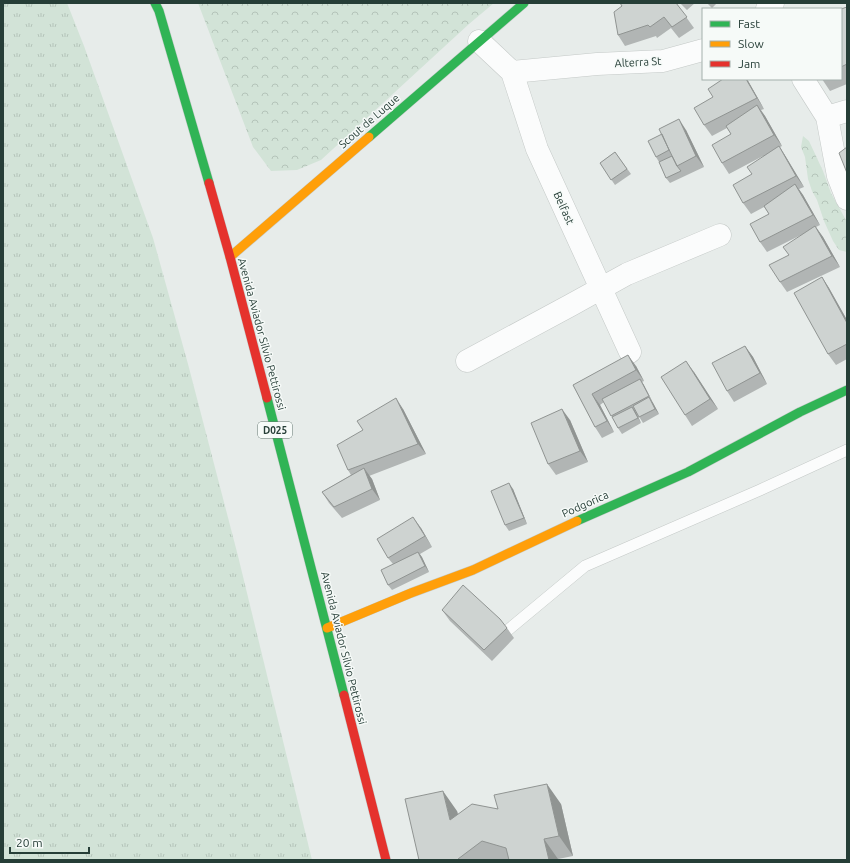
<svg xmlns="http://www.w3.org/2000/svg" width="850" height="863" viewBox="0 0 850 863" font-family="Ubuntu,sans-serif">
	<defs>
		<pattern id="grass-tufts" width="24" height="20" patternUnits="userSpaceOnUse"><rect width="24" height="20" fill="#d2e3d7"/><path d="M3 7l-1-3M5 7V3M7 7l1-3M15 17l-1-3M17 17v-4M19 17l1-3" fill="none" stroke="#b4c4b9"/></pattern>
		<pattern id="forest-crowns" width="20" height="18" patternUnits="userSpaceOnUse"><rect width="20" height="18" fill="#d2e3d7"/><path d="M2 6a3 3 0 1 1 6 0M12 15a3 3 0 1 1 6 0" fill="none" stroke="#b4c4b9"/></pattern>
	</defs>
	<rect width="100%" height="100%" fill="#e7ecea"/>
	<path fill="url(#grass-tufts)" d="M3 3H67L84 46 153 238 188 364 238 556 312 860H3Z"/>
	<path fill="url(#forest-crowns)" d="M198 3H494L469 24 321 160 297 170 271 171 253 147Z
		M803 136 809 141 823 171 831 193 847 222V252L839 250 833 241 824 221 817 200 812 191 808 179 805 157 801 147Z"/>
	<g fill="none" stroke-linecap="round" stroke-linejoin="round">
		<g stroke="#c4c9c7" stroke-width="12">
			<path id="lane" d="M508 630 585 566 760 490 847 450"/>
		</g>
		<g stroke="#c4c9c7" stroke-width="23">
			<path id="street" d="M767 9 773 3
				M479 41 512 72 537 149 630 352
				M512 72 597 64 663 61 703 50
				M803 79 827 117 838 176 847 199
				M827 117 847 111
				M467 361 571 305 627 274 720 235"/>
		</g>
		<g stroke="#c3c9c7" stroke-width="10">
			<path id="fast" d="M155 3 159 11 209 183
				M369 137 524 3
				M267 398 344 695
				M577 521 688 472 800 412 847 390"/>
		</g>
		<g stroke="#c3c9c7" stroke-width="10">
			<path id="slow" d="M230 257 369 137
				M327 628 411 593 473 570 577 521"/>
		</g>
		<g stroke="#c3c9c7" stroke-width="10">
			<path id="jam" d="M209 183 230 257 267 398
				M344 695 386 860"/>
		</g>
		<use href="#lane" stroke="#fbfcfc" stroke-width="11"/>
		<use href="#street" stroke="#fbfcfc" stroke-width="22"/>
		<use href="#fast" stroke="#30b455" stroke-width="9"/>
		<use href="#slow" stroke="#ff9f0a" stroke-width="9"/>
		<use href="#jam" stroke="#e5322d" stroke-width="9"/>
	</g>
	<path fill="#b1b5b4" d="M620 3H676L694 28 679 38 671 28 657 38 656 36 625 46 618 35 622 6Z
		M680 3H695L687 10Z
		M707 3H717L712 8Z
		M847 7V84L830 91 822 79H841V9Z
		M747 79 764 109 761 110 765 116 782 146 780 147 804 187 799 189 803 195 820 225 816 227 823 237 840 267 787 292 780 282 789 255 801 235 767 252 760 242 769 214 764 207 751 214 743 203 752 174 763 156 729 174 722 163 731 134 727 128 712 136 704 125Z
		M686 130 704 167 670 183 666 178 659 162 656 157Z
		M615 152 631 174 615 185 600 163Z
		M822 277 829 288 847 320V359L836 365 828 354Z
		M745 346 753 357 767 384 734 402 727 391Z
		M636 366 644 381 642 382 659 414 643 423 635 410V411L641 423 622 434 618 428 604 402 600 405 614 432 602 438 595 427 573 385Z
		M694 372 718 409 692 426 685 415Z
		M403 409 426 454 369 476 372 479 380 500 342 518 329 503 322 492 351 475 348 470Z
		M570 420 588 462 556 475 548 464Z
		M513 489 527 524 509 531 505 525Z
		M421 528 432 547 420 554 429 572 392 590 388 585 393 564 388 558Z
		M442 610 507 628 514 638 492 661 450 621Z
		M561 804 573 856 558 859V860H419L457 811 458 814 498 809Z"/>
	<path fill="#909492" d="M746 79H747L764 109 757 98Z
		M757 105 765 116 782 146 774 135Z
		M679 119 686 130 704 167 696 156Z
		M779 146 786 157 804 187 796 176Z
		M795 184 803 195 820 225 813 215Z
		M815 226 823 237 840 267 832 256Z
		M822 277 829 288 847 320V323Z
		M745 346 753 357 767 384 760 373Z
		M628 355 636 366 644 381 636 370Z
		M686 361 694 372 718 409 710 399Z
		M640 379 644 385 652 401 649 396Z
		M592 394 600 405 614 432 607 421Z
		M649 397 653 403 659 414 655 409Z
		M396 398 403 409 426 454 418 444Z
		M632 407 636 412 641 423 638 418Z
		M562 409 570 420 588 462 580 451Z
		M364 468 372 479 380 500 372 489Z
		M509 483 513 489 527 524 524 518Z
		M413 517 421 528 432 547 425 536Z
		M418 552 422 557 429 572 425 566Z
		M547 784 561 804 573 856 559 836Z
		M443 791 457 811 464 840 450 820Z
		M544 839 558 859V860H549Z"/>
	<path fill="#ced3d1" stroke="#909492" d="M620 3H676L687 17 672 27 664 17 650 27 648 25 618 35 614 12 622 6Z
		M847 7V64L841 67V9Z
		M723 79H746L757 98 704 125 694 108 713 97 708 89Z
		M757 105 774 135 722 163 712 145 731 134 726 126Z
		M679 119 696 156 677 166 659 129Z
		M662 134 669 150 656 157 648 141Z
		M779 146 796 176 743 203 733 185 752 174 747 167Z
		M847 147V173L839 153Z
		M615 152 627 169 611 180 600 163Z
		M672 156 677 166 681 171 666 178 659 162Z
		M795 184 813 215 760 242 750 224 769 214 764 206Z
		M815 226 832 256 780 282 769 265 789 255 783 247Z
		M822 277 847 323V344L828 354 794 293Z
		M745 346 760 373 727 391 712 363Z
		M628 355 636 370 592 394 607 421 595 427 573 385Z
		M686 361 710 399 685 415 661 377Z
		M640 379 649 396 611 416 602 399Z
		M649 397 655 409 639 417 633 406Z
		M396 398 418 444 348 470 337 445 363 430 357 421Z
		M632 407 638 418 618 428 612 417Z
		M562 409 580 451 548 464 531 423Z
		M364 468 372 489 334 507 322 492Z
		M509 483 524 518 505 525 491 491Z
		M413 517 425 536 388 558 377 539Z
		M418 552 425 566 388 585 381 570Z
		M463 585 500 619 507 628 484 650 442 610Z
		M547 784 559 836 544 839 549 860H509L506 848 482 841 458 859V860H419L405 799 443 791 450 820 472 804 498 809 494 795Z"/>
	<g text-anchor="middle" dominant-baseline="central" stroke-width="3" stroke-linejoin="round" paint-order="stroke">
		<rect fill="#f6faf8" stroke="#647671" stroke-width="1" x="258" y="422" width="34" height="16" rx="3"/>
		<g font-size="10" font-weight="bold" fill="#263e37">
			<text x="275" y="430">D025</text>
		</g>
		<g font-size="11" fill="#263e37" stroke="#f6faf8">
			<text transform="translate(638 62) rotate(-3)">Alterra St</text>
			<text transform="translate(369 121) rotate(-41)">Scout de Luque</text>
			<text transform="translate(564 208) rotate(66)">Belfast</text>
			<text transform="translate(262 334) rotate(75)">Avenida Aviador Silvio Pettirossi</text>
			<text transform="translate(585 504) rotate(-24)">Podgorica</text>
			<text transform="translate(344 648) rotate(76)">Avenida Aviador Silvio Pettirossi</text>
		</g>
	</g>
	<rect width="850" height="863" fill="none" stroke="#263e37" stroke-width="8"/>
	<rect x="702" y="8" width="140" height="72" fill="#f6faf8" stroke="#a3afab"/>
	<rect x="710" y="21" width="20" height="6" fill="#30b455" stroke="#a3afab"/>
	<text x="738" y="28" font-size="12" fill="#263e37">Fast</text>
	<rect x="710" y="41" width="20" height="6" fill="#ff9f0a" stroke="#a3afab"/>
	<text x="738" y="48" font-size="12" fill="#263e37">Slow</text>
	<rect x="710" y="61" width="20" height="6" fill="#e5322d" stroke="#a3afab"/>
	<text x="738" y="68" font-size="12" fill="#263e37">Jam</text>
	<path d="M10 847v6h79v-6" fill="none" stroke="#263e37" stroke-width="2"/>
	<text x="16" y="847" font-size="12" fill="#263e37" stroke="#f6faf8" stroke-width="3" paint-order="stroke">20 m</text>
</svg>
